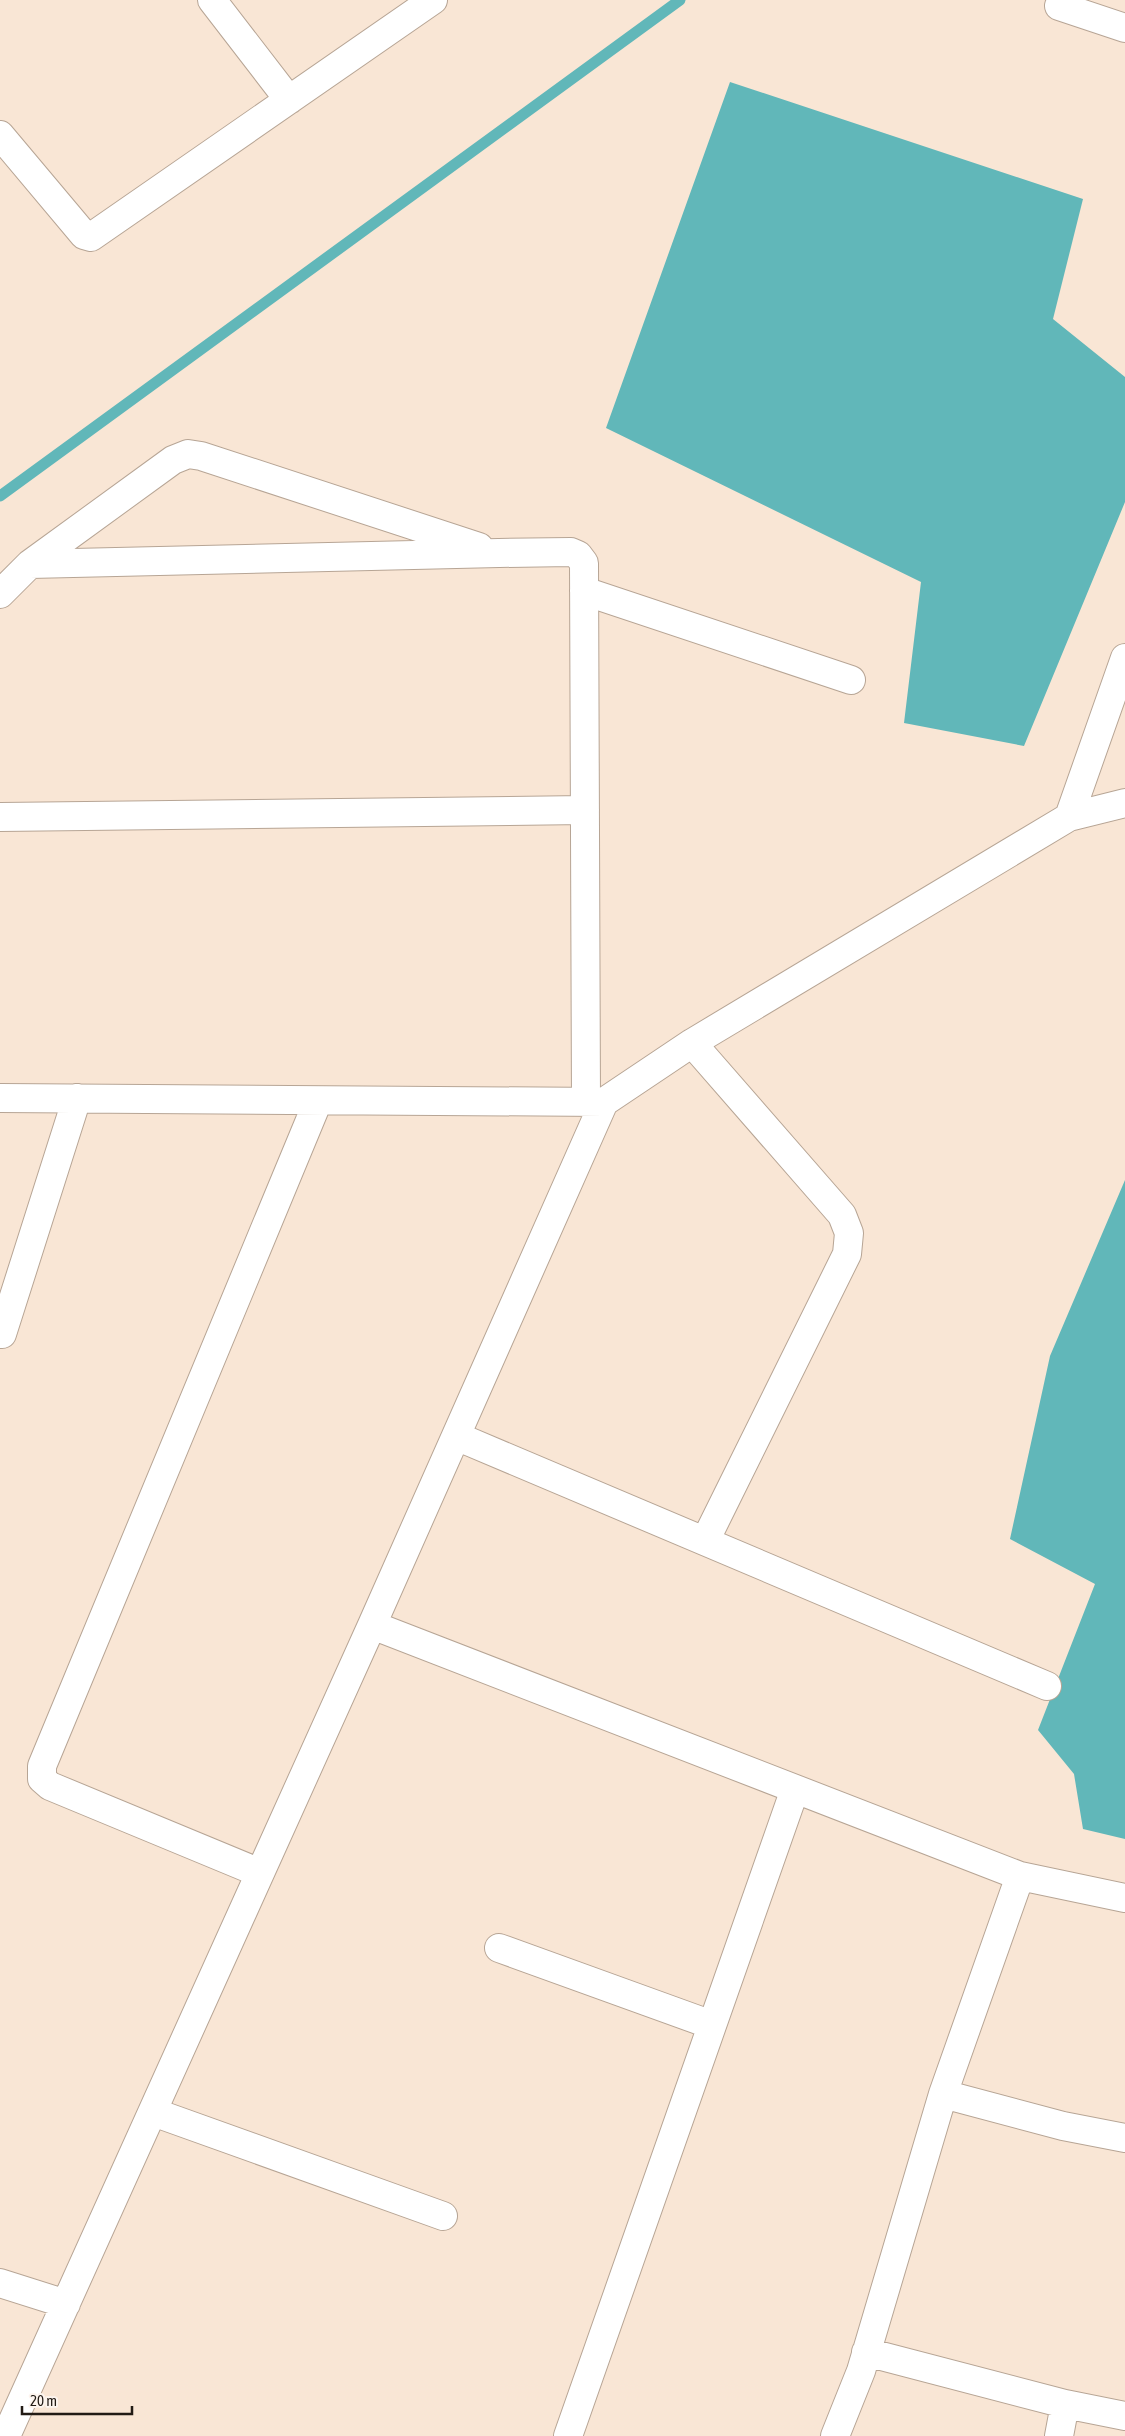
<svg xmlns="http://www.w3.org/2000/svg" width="1125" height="2436" viewBox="0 0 1125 2436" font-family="'Asap Condensed',sans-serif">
	<rect width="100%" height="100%" fill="#f9e6d5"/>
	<path fill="#61b7b9" d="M730 82 1083 199 1053 319 1125 377V502L1024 746 904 723 921 582 606 428Z
		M1125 1180V1839L1083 1829 1074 1774 1038 1730 1095 1584 1010 1539 1050 1356Z"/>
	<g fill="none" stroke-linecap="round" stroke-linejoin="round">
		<path stroke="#61b7b9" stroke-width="11" d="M0 496 680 0"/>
		<g stroke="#b7a595" stroke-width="30">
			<path id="minor" d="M212 0 289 100
				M1059 6 1125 28
				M0 135 84 235 91 237 433 0
				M30 564 499 553 571 552 578 555 584 563 586 1102
				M584 591 851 680
				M0 594 30 564 173 460 188 454 201 456 479 547
				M0 817 585 810
				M1069 817 1125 658
				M692 1043 842 1215 849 1233 847 1254 705 1541
				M0 1098 604 1102 692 1043 1069 817 1125 803
				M2 1334 77 1098
				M456 1436 1047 1686
				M372 1625 1020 1876 1125 1898
				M260 1873 50 1786 42 1779V1766L318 1101
				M499 1948 712 2025
				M943 2094 1063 2126 1125 2138
				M153 2112 443 2216
				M0 2283 66 2304
				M866 2352 1065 2404 1059 2436
				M1065 2404 1125 2416
				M6 2436 372 1625 604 1102
				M568 2436 795 1789
				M835 2436 861 2371 943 2094 1020 1876"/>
		</g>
		<use href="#minor" stroke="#fff" stroke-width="28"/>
	</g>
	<path d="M22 2406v8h110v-8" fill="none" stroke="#221b15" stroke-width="2.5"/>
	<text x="30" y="2406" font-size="15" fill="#221b15" stroke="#fdf5ef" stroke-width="4" paint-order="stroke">20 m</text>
</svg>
